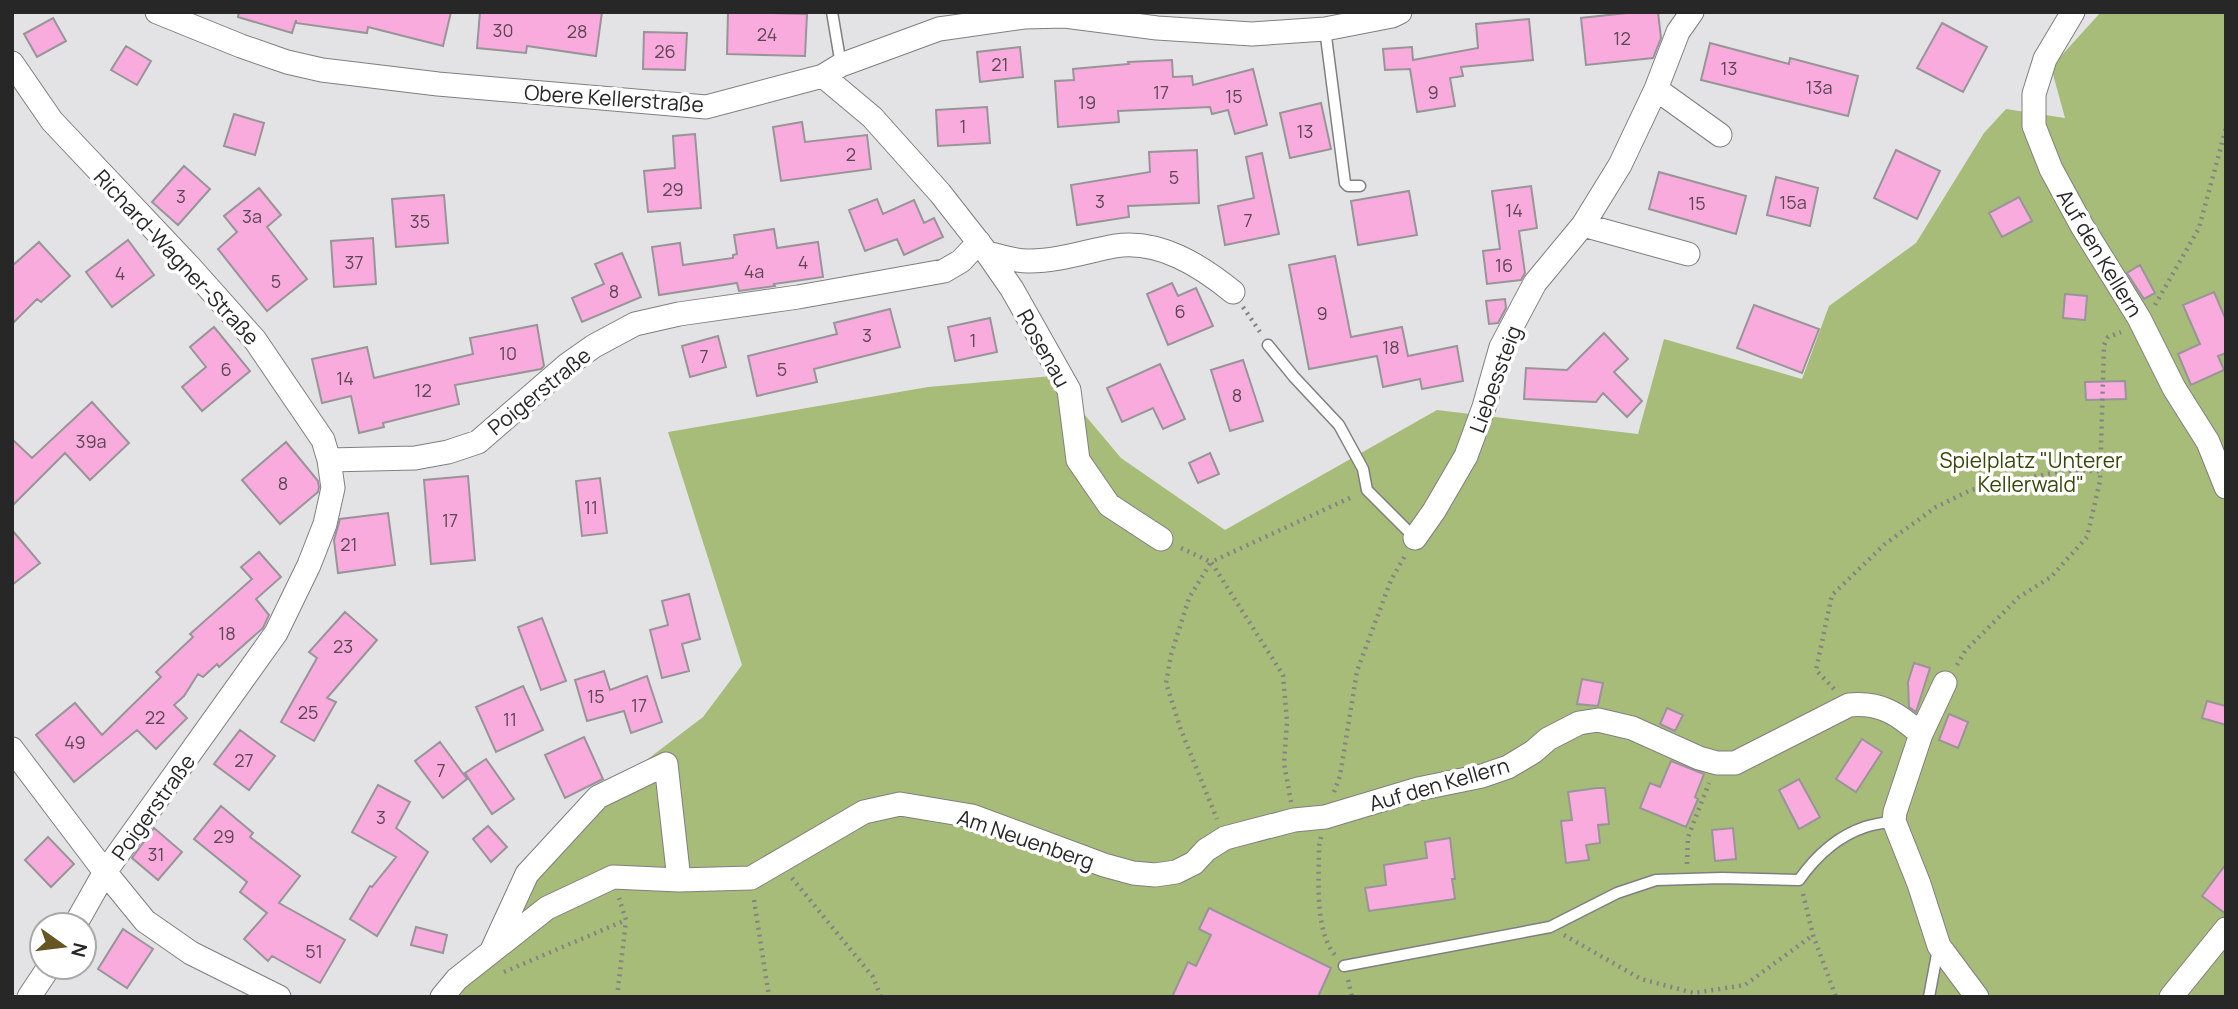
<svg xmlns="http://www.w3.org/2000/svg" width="2238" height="1009" viewBox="0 0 2238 1009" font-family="Manrope,sans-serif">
	<rect width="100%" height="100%" fill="#e3e3e5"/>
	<path fill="#a7bc78" d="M2101 12H2226V997H451L581 810 703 717 742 665 668 432 928 387 1052 376 1121 458 1225 530 1437 410 1638 434 1664 339 1802 379 1829 306 1916 243 1984 133 2006 109 2065 118 2051 67Z"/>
	<path fill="#faabdd" stroke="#979597" stroke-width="2" d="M239 12H451L443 46 368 27 367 33 296 23V20L292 33 238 17Z
		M480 12H602L596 56 527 46 526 53 477 48Z
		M728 12 807 14 805 56 727 54Z
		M1636 12H1658L1661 38 1653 58 1586 65 1581 18Z
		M53 18 66 41 37 57 24 34Z
		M1529 19 1533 60 1461 67 1463 76 1450 78 1455 106 1417 112 1410 69 1385 70 1383 49 1412 47 1413 60 1478 48 1476 24Z
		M1942 23 1987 47 1963 92 1917 68Z
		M644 32 687 33 685 70 643 69Z
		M1710 43 1789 64 1790 58 1858 76 1848 116 1701 80Z
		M126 46 151 61 137 85 111 70Z
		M1020 47 1023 77 980 82 977 52Z
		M1172 60 1173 77 1192 76 1193 85 1253 69 1267 125 1235 134 1228 110 1212 114 1210 107 1118 111 1119 122 1058 127 1055 81 1074 80 1073 69 1129 64 1128 62Z
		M1321 103 1331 149 1290 158 1280 113Z
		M987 107 990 143 938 146 936 110Z
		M234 114 264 123 255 155 224 146Z
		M802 122 805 142 867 135 871 169 781 181 773 127Z
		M695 134 701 208 648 212 644 171 675 168 673 136Z
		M1197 150 1199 203 1128 206 1129 217 1077 225 1071 185 1150 172 1149 152Z
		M1896 150 1940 171 1917 219 1874 198Z
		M1262 153 1279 234 1225 245 1218 206 1254 198 1246 157Z
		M184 166 210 189 178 225 152 202Z
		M1659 172 1746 196 1736 234 1649 209Z
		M1776 177 1818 188 1810 226 1767 215Z
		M1531 186 1537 228 1519 231 1525 273 1521 280 1487 284 1483 251 1500 249 1492 191Z
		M259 188 281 215 267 227 307 279 267 311 218 249 237 232 224 216Z
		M1409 191 1417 235 1358 245 1351 201Z
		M444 195 448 243 396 247 392 199Z
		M2019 197 2032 221 2002 237 1989 213Z
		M877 199 883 214 914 200 924 223 934 218 943 237 904 255 897 239 865 251 849 210Z
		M774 229 777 248 818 242 823 277 774 284 775 286 739 291 737 283 659 295 652 247 680 243 683 265 733 258V255L737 254 734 235Z
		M373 238 376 284 334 287 331 241Z
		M128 240 154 275 112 307 86 272Z
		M39 242 70 276 41 302 37 299 12 324V266Z
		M622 253 641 297 582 322 572 298 604 284 595 264Z
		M1335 256 1351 337 1402 327 1408 356 1457 346 1463 381 1422 389 1420 379 1383 387 1377 356 1309 369 1289 265Z
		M2140 265 2155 293 2144 299 2127 273Z
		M1172 283 1178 296 1196 288 1213 326 1168 345 1147 294Z
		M2214 292 2226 320V353L2218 356 2224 370 2191 385 2178 354 2200 344 2183 305Z
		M2065 294 2087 296 2085 320 2063 318Z
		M1505 299 1506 308 1498 323 1489 324 1486 301Z
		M1754 305 1819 329 1802 373 1737 348Z
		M890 309 900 347 814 369 817 382 757 396 748 356 837 334 834 323Z
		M990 318 997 352 955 361 948 327Z
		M537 325 544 366 541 369 455 385 459 404 383 423 384 427 359 433 351 396 322 403 312 359 367 347 374 378 473 354 470 338Z
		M214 327 250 371 202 411 182 387 206 367 190 347Z
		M1604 333 1628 359 1614 372 1642 401 1627 417 1603 393 1596 402 1524 399 1526 368 1567 370Z
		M718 336 726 367 690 377 682 346Z
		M1243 360 1263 421 1230 431 1211 370Z
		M1160 364 1185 419 1163 429 1153 408 1122 422 1107 388Z
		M2125 381 2126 399 2086 400 2085 382Z
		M92 402 129 443 90 480 65 453 12 506V439L32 458Z
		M286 442 318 481 319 487 318 492 280 524 242 480Z
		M1210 453 1219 474 1198 483 1189 463Z
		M468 476 475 560 431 564 424 480Z
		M600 478 607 533 582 536 576 481Z
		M388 513 395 565 338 573 334 540 340 519Z
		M12 530 40 563 12 585Z
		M259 552 281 577 256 599 269 615 263 628 219 667 217 664 203 677 198 674 184 696 174 705 187 718 156 749 137 730 74 782 36 735 75 703 102 735 161 677 156 672 193 637 190 634 252 579 241 567Z
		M689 594 700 639 682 644 689 671 662 678 650 630 668 625 662 601Z
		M345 612 377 640 327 698 336 702 314 741 281 722 317 658 309 652Z
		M542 618 566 681 541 690 518 627Z
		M1914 663 1930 668 1916 712 1909 707 1908 682Z
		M604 671 610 690 647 676 662 722 631 733 624 711 587 721 575 680Z
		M1582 679 1603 683 1598 706 1577 704Z
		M523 686 543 730 496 752 476 707Z
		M2207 701 2226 706V725L2202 718Z
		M1667 708 1683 715 1675 731 1660 724Z
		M1949 714 1968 722 1958 748 1939 740Z
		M240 730 275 756 249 790 214 764Z
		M584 737 603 779 565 798 545 755Z
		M1862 739 1882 752 1856 792 1836 779Z
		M440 742 467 779 443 798 415 761Z
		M486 759 514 799 492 814 465 773Z
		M1671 761 1704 774 1695 797 1698 799 1686 827 1640 808 1650 783 1660 787Z
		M1799 779 1820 817 1799 829 1779 790Z
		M378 785 410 802 396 828 428 852 377 936 350 919 370 886 372 887 396 857 352 832Z
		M1597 788H1605L1609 824 1598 825 1600 843 1586 845 1589 860 1566 863 1561 821 1572 820 1568 792Z
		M221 806 253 833 250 837 300 876 279 903 345 940 320 983 272 956 268 961 244 939 267 913 240 892 247 882 194 839Z
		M488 826 507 847 491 862 473 839Z
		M154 828 182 852 158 880 132 858Z
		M1733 828 1736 859 1715 861 1712 830Z
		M48 837 74 864 51 887 25 860Z
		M1450 838 1455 879H1452L1455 899 1369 911 1365 888 1386 885 1384 865 1427 858 1425 842Z
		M2226 864V914L2202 896Z
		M1209 908 1331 968 1318 997H1172L1188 962 1196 966 1211 935 1199 929Z
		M416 927 447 935 443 953 411 945Z
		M123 929 153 949 127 988 98 969Z"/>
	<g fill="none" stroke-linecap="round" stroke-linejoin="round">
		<g stroke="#7f7f81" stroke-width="13">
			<path id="lane" d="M832 12 841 65
				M1325 29 1345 183 1348 186H1360
				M1268 345 1294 377 1339 425 1363 469 1367 490 1415 538
				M1344 966 1550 927 1617 893 1656 880 1722 878 1799 880C1816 856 1838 836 1865 827 1874 824 1885 823 1894 821
				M1929 997 1938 949"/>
		</g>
		<g stroke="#7f7f81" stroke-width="25">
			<path id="street" d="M157 12 241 46 287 62 322 70 438 84 706 107 823 76 841 65 939 29 1024 17 1065 16 1157 28 1252 34 1325 29 1392 16 1400 12
				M2073 12 2045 59 2034 94V126L2051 169 2082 226 2139 318 2174 388 2208 442 2226 487
				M12 63 52 121 190 267 255 340 323 440 329 460
				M823 76 872 117 940 193 987 253 1012 289 1069 390 1078 460 1109 505 1161 539
				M1656 89 1720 135
				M1583 225 1688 254
				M987 253C1001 256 1016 262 1030 261 1059 261 1087 251 1115 246 1159 239 1201 266 1233 292
				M1415 538 1434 511 1466 456 1484 407 1501 347 1535 283 1583 225 1620 165 1656 89 1678 32 1692 12
				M1945 683 1921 734 1895 812 1894 821 1919 884 1939 946 1977 997
				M12 749 105 872 145 921 191 953 279 997
				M75 925 105 872 276 633 309 565 325 524 333 488 329 460 415 458 448 452 478 442 567 365 594 346 635 324 679 314 798 297 944 271 961 261 979 242
				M492 950 527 874 598 797 666 764 679 880
				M29 997 49 967
				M442 997 457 979 547 908 613 877 679 880 751 878 864 812 900 804 972 816 1104 865 1133 873 1155 875 1176 872 1194 863 1206 850 1225 838 1294 820 1325 817 1418 789 1482 776 1508 767 1533 752 1548 739 1579 723 1598 720 1632 728 1699 758 1717 763H1735L1849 705C1881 702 1898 714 1921 734
				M2171 997 2226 929"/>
		</g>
		<path stroke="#848486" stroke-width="4.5" stroke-dasharray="2 5" stroke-linecap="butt" d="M2155 305 2199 228 2226 128
			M1243 307 1260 332
			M1181 548 1211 562 1189 598 1171 655 1166 683 1181 730 1217 819
			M1957 665 1965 651 2019 597 2051 577 2087 537 2100 481 2104 345 2108 337 2121 332
			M1834 689 1816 670 1832 595 1885 544 1936 507 1971 490 2062 471H2101
			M1334 792 1340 776 1357 671 1391 580 1406 554
			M1291 802 1284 763 1287 722 1283 675 1211 562 1354 496
			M1321 837 1319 846C1319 877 1314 930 1335 955
			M1687 864 1688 837 1709 783
			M792 878 873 977 881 997
			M1803 894 1813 935 1836 997
			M754 900 769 997
			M1564 935 1641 979 1694 993 1745 985 1813 935
			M504 972 626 920 619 898
			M1348 980 1352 997
			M617 997 626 921"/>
		<use href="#lane" stroke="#fff" stroke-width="10"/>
		<use href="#street" stroke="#fff" stroke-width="23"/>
	</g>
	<g text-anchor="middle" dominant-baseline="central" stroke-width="7" stroke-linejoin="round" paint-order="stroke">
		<g font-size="18" fill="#5c4855">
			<text x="503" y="30">30</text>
			<text x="577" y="31">28</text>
			<text x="767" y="34">24</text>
			<text x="1622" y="38">12</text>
			<text x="665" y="51">26</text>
			<text x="1000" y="64">21</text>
			<text x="1729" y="68">13</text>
			<text x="1819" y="87">13a</text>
			<text x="1161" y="92">17</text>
			<text x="1433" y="92">9</text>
			<text x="1234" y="96">15</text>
			<text x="1087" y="102">19</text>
			<text x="963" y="126">1</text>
			<text x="1305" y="131">13</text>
			<text x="851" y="154">2</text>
			<text x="1174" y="177">5</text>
			<text x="673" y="189">29</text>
			<text x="181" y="196">3</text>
			<text x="1100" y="201">3</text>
			<text x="1793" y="202">15a</text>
			<text x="1697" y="203">15</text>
			<text x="1514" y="210">14</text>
			<text x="252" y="216">3a</text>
			<text x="1248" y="220">7</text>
			<text x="420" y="221">35</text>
			<text x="354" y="262">37</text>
			<text x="803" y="262">4</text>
			<text x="1504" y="265">16</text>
			<text x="754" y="271">4a</text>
			<text x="120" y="273">4</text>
			<text x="276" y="281">5</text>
			<text x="614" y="291">8</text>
			<text x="1180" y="311">6</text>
			<text x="1322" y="313">9</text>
			<text x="867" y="335">3</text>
			<text x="973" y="340">1</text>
			<text x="1391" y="347">18</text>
			<text x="508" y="353">10</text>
			<text x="704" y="356">7</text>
			<text x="226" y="369">6</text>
			<text x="782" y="369">5</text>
			<text x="345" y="378">14</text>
			<text x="423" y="390">12</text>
			<text x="1237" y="395">8</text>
			<text x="91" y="441">39a</text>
			<text x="283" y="483">8</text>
			<text x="591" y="507">11</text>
			<text x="450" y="520">17</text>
			<text x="349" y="544">21</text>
			<text x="227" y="633">18</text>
			<text x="343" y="646">23</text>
			<text x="596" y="696">15</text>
			<text x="639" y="705">17</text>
			<text x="308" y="712">25</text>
			<text x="155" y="717">22</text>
			<text x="510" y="719">11</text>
			<text x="75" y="742">49</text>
			<text x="244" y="760">27</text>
			<text x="441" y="770">7</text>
			<text x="381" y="817">3</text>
			<text x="224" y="836">29</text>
			<text x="156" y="854">31</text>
			<text x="314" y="951">51</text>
		</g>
		<g font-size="21" fill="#272728" stroke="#fff">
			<text transform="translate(614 98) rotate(4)">Obere Kellerstraße</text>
			<text transform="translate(2100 253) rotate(59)">Auf den Kellern</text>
			<text transform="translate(177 257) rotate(47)">Richard-Wagner-Straße</text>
			<text transform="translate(1044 348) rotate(61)">Rosenau</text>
			<text transform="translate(1495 379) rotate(-70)">Liebessteig</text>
			<text transform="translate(539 391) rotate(-39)">Poigerstraße</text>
			<text transform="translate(1439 784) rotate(-16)">Auf den Kellern</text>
			<text transform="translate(153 807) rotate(-54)">Poigerstraße</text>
			<text transform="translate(1026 839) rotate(19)">Am Neuenberg</text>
		</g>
		<g font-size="21" fill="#374608" stroke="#fff">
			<text x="2031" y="460">Spielplatz "Unterer<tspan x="2031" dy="24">Kellerwald"</tspan></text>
		</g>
	</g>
	<rect width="2238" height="1009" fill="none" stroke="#272728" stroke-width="28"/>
	<g transform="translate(63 946) rotate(104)"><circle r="33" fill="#ffffff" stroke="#a9a9a9" stroke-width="2"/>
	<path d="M0-5L12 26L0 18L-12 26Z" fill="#655623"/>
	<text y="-10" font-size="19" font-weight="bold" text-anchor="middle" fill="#272728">N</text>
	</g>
</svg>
